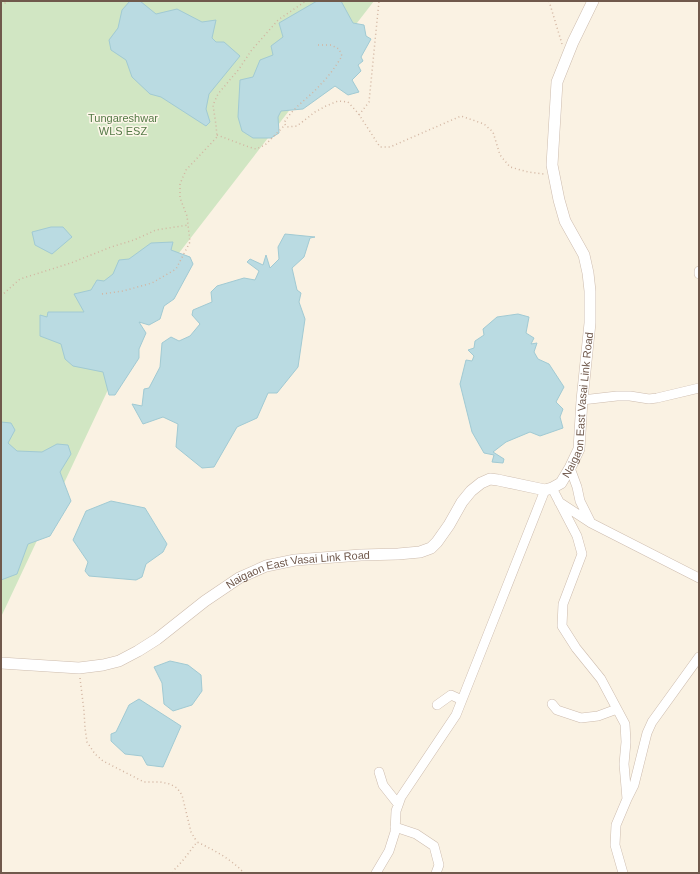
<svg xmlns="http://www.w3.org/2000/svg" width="700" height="874" viewBox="0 0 700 874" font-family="Helvetica,sans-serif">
	<rect width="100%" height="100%" fill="#faf2e3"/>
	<path fill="#d1e6c3" d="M1 1H374L162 275 1 617Z"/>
	<path fill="#badbe2" stroke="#a1cad3" d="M130 1H140L156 14 177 9 202 22 216 20 212 38 216 42H224L240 56 209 94 206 109 210 122 206 126 161 97 150 94 132 77 126 60 111 50 109 40 118 28 122 10Z
		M317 1H341L353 23 364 25 366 36 371 39 361 57 363 61 358 65 361 71 352 80 359 92 348 95 335 86 303 109 281 111 278 117 279 133 271 138H253L242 131 238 117 240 80 253 77 260 60 273 55 271 46 283 37 279 23Z
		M51 227H63L72 237 52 254 35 245 32 232Z
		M285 234 315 237 310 238 304 257 292 268 297 290 301 293 299 302 305 319 298 367 277 393H268L257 418 237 427 214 467 202 468 176 447 178 424 163 417 143 424 132 404 142 406 144 389 149 388 160 367 162 343 171 337 179 341 190 336 200 324 192 315 193 310 212 302 211 292 217 286 244 278 255 280 259 271 247 262 250 259 263 265 266 255 270 268 279 259 278 247Z
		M173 242 171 250 190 257 193 264 174 299 164 306 160 319 149 325 139 322 146 333 139 349V358L115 395H109L103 372 73 366 65 359 61 344 40 336V315L47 317 48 312H84L74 294 91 290 97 280 104 281 113 274 119 260 129 259 151 243Z
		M518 314 529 317 526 333 534 338 531 344 537 343 534 352 538 359 549 364 564 387 556 402 563 409 560 417 563 428 540 436 530 432 506 442 493 452 504 459 503 463 492 462 494 455 484 453 472 432 460 384 466 360 472 361 474 356 468 350 474 348 475 341 484 335 483 329 497 317Z
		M1 422 11 423 15 430 8 443 17 451 42 452 57 444 68 445 71 454 60 472 71 501 50 536 28 544 17 574 1 580Z
		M111 501 145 508 167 544 163 552 146 564 142 577 136 580 89 576 85 571 88 562 73 540 86 511Z
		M170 661 188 665 201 675 202 691 192 705 173 711 164 704 162 683 154 667Z
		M139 699 181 726 163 767 147 765 142 756 125 754 111 741V734L116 732 129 705Z"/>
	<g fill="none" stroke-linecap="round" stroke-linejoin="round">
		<g stroke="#cdbcae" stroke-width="10">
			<path id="minor" d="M699 271V274
				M582 400 617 396H630L649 399 657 398 699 388
				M570 468 577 487 580 501 590 521
				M552 488 577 536 582 554 563 604 562 626 576 648 601 679 625 724 626 742 624 764 627 799 616 825 615 845 623 873
				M559 502 591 523 699 578
				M552 704 557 710 581 718 598 716 617 709
				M437 705 451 695 462 700
				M379 772 383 785 398 804
				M627 799 634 785 647 733 652 722 699 657
				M395 827 416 834 434 846 439 865 436 873
				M376 873 389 851 395 832 396 811 401 797 456 715 545 490"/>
		</g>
		<g stroke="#cdbcae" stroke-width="12">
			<g id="tertiary">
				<path id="s1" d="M1 663 79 668 103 665 119 661 138 651 157 639 205 601 239 578 266 566 295 560 361 555 398 554 420 552 431 548 437 542 449 525 462 502 471 491 481 483 490 479 498 480 545 490 552 488 561 483 570 468 579 449 582 400 590 323V291L588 273 584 255 565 221 559 200 552 165 557 82 573 42 593 1"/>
			</g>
		</g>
		<path stroke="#d2b5a1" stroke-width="1.5" stroke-dasharray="1 3" stroke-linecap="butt" d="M549 1 562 44
			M1 5 9 1
			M318 45H331L339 49 342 56C336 66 329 76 321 84 309 98 293 107 284 123L287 127 297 126 315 112 326 106 338 101 348 102 358 113 380 147H390L461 116 484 124 493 132 500 155 510 167 528 172 544 174
			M359 115 369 102 379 1
			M217 135 249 147 256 149 265 145 285 125
			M102 294 123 291 152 283 176 269 190 242 187 216 180 198V184L186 170 217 137 216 125 213 105 218 94 239 69 251 51 278 20 306 1
			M1 296 20 279 71 263 111 247 134 240 156 230 188 225
			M80 678 84 711 85 728 87 742 95 754 103 761 144 782H160L170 784 177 788 182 795 191 832 197 842
			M173 873 175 869 184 859 197 842C214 850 231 859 244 873"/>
		<use href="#minor" stroke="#fff" stroke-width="9"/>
		<use href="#tertiary" stroke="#fff" stroke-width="11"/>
	</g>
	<g text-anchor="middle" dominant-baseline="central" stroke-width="3" stroke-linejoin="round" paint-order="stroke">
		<g font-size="11" fill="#557a47" stroke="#fdf6e9">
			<text x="123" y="118">Tungareshwar<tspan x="123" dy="13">WLS ESZ</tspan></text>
		</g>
		<g font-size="11" fill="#70594c" stroke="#fdf6e9">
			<text stroke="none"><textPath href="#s1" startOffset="709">Naigaon East Vasai Link Road</textPath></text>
			<text stroke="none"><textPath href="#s1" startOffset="325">Naigaon East Vasai Link Road</textPath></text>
		</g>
	</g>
	<rect width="700" height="874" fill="none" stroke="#70594c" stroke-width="4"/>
</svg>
